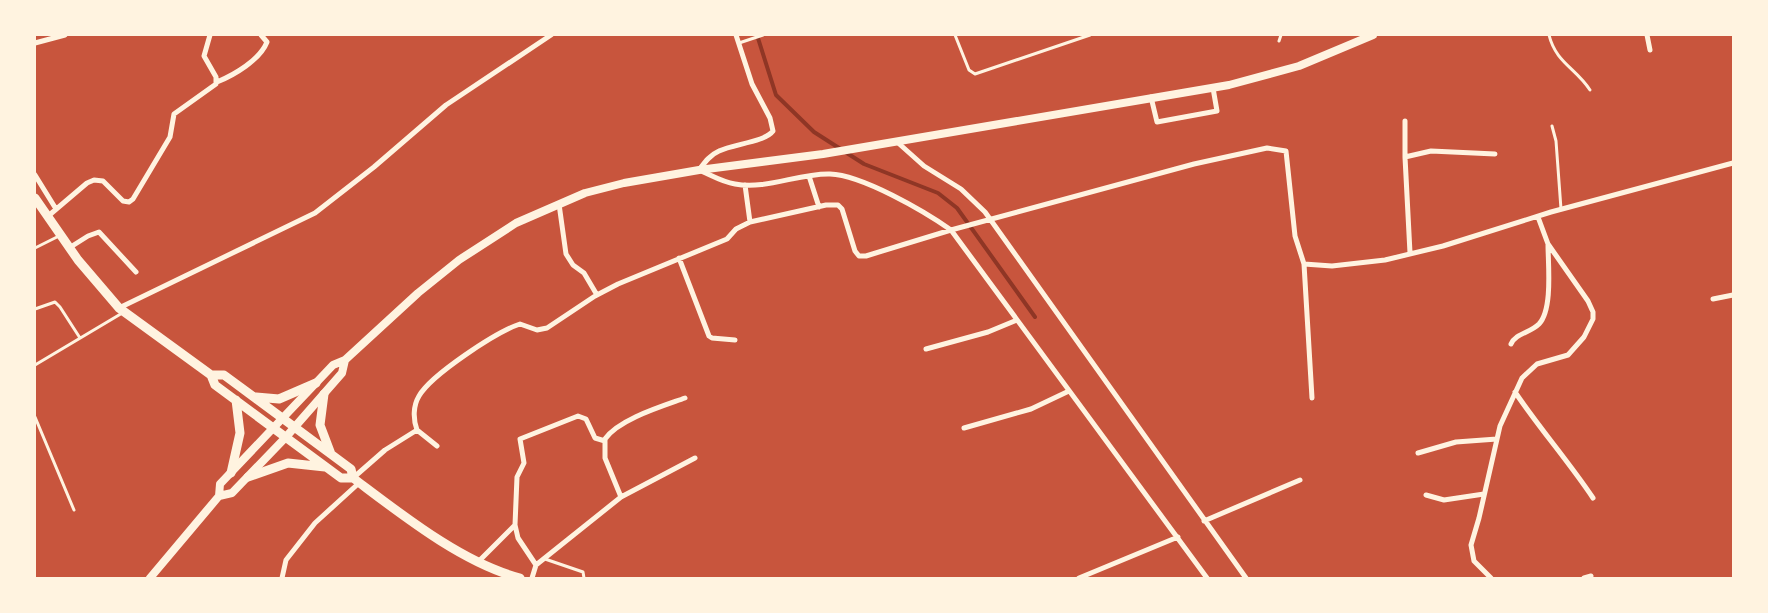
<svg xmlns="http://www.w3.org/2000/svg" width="1768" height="613" viewBox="0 0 1768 613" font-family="'Sofia Sans Condensed',sans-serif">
	<rect width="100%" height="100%" fill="#c8553d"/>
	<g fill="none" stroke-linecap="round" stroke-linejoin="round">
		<path stroke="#8f3625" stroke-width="4" d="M757 35 776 95 814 132 864 164 938 193 957 208 1035 317"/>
		<path stroke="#fff3e0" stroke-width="3" d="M955 35 969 70 975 74 1090 35
			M1549 35C1556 63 1576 68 1590 90
			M1279 41 1281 35
			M739 43 763 35
			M1552 126 1556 141 1561 209
			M35 248 59 236
			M35 309 55 302 60 307 80 338
			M35 365 124 312
			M35 417 74 510
			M545 559 583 572 584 578"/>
		<path stroke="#fff3e0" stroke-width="5" d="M736 35 752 84 770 118 773 131C765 142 733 144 719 151 710 155 705 162 699 170 711 175 722 182 735 184 766 190 799 173 830 174 862 175 924 211 951 230L1207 578
			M1647 35 1650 50
			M35 43 65 35
			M217 82C234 75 260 60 267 42L261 35
			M1151 97 1157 122 1217 111 1213 88
			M896 141 924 166 961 189 985 212 1246 578
			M1405 157V121
			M35 175 56 209
			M809 176 819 207
			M745 185 750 222
			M559 204 566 254 573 265 584 273 597 295
			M47 217 87 183 94 180 103 181 123 201 129 202 133 199 170 137 174 114 216 84V77L204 56 210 35
			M69 248 88 236 99 232 136 272
			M1410 253 1405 157 1431 151 1495 154
			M679 258 709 336 712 338 735 340
			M1304 264 1312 398
			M1713 299 1733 295
			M119 308 315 213 374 167 446 105 551 35
			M1511 344C1516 333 1530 333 1539 324 1553 309 1548 264 1548 244
			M926 349 988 332 1017 320
			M1515 392C1540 429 1569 462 1593 498
			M964 428 1031 409 1069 391
			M437 446 417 430C413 419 413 406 419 396 431 375 496 332 520 324L537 330 547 328 595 296 618 284 727 239 736 229 750 222 826 205H838L842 209 855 251 859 256H866L951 230 1194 164 1267 148 1286 151 1295 236 1304 264 1332 266 1385 260 1443 246 1551 212 1733 163
			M1418 453 1456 442 1497 439
			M353 478 385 450 417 430
			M1426 495 1444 500 1484 494
			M621 497 605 458V439C619 419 663 406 685 398
			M1204 521 1300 480
			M478 562 515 525
			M536 565 518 538 515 525 517 477 524 463 520 439 578 416 586 419 595 438 605 441
			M282 578 286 560 315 523 359 483
			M532 578 536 565 621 497 695 458
			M1079 578 1178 537
			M1491 578 1474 561 1471 545 1479 518 1500 426 1522 378 1537 364 1568 355 1584 337 1593 319V312L1588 301 1548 244 1538 217
			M1584 578 1591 576"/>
		<path stroke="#fff3e0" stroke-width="8" d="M219 496 232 493 286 437 342 373 345 360
			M150 578 219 496 220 484 333 365 345 360 418 293 459 260 516 223 585 193 624 183 699 170 823 154 1229 85 1299 66 1373 35"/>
		<path stroke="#fff3e0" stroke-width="9" d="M35 198 78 260 119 308 211 375 215 385 341 478H353C401 514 462 563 520 578
			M211 375H224L351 469 353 478
			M324 394 320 425 331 454
			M256 397 279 399 316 383
			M231 473 240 433 236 400
			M248 477 288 463 325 467"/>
	</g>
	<rect width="1768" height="613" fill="none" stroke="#fff3e0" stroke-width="72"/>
</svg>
